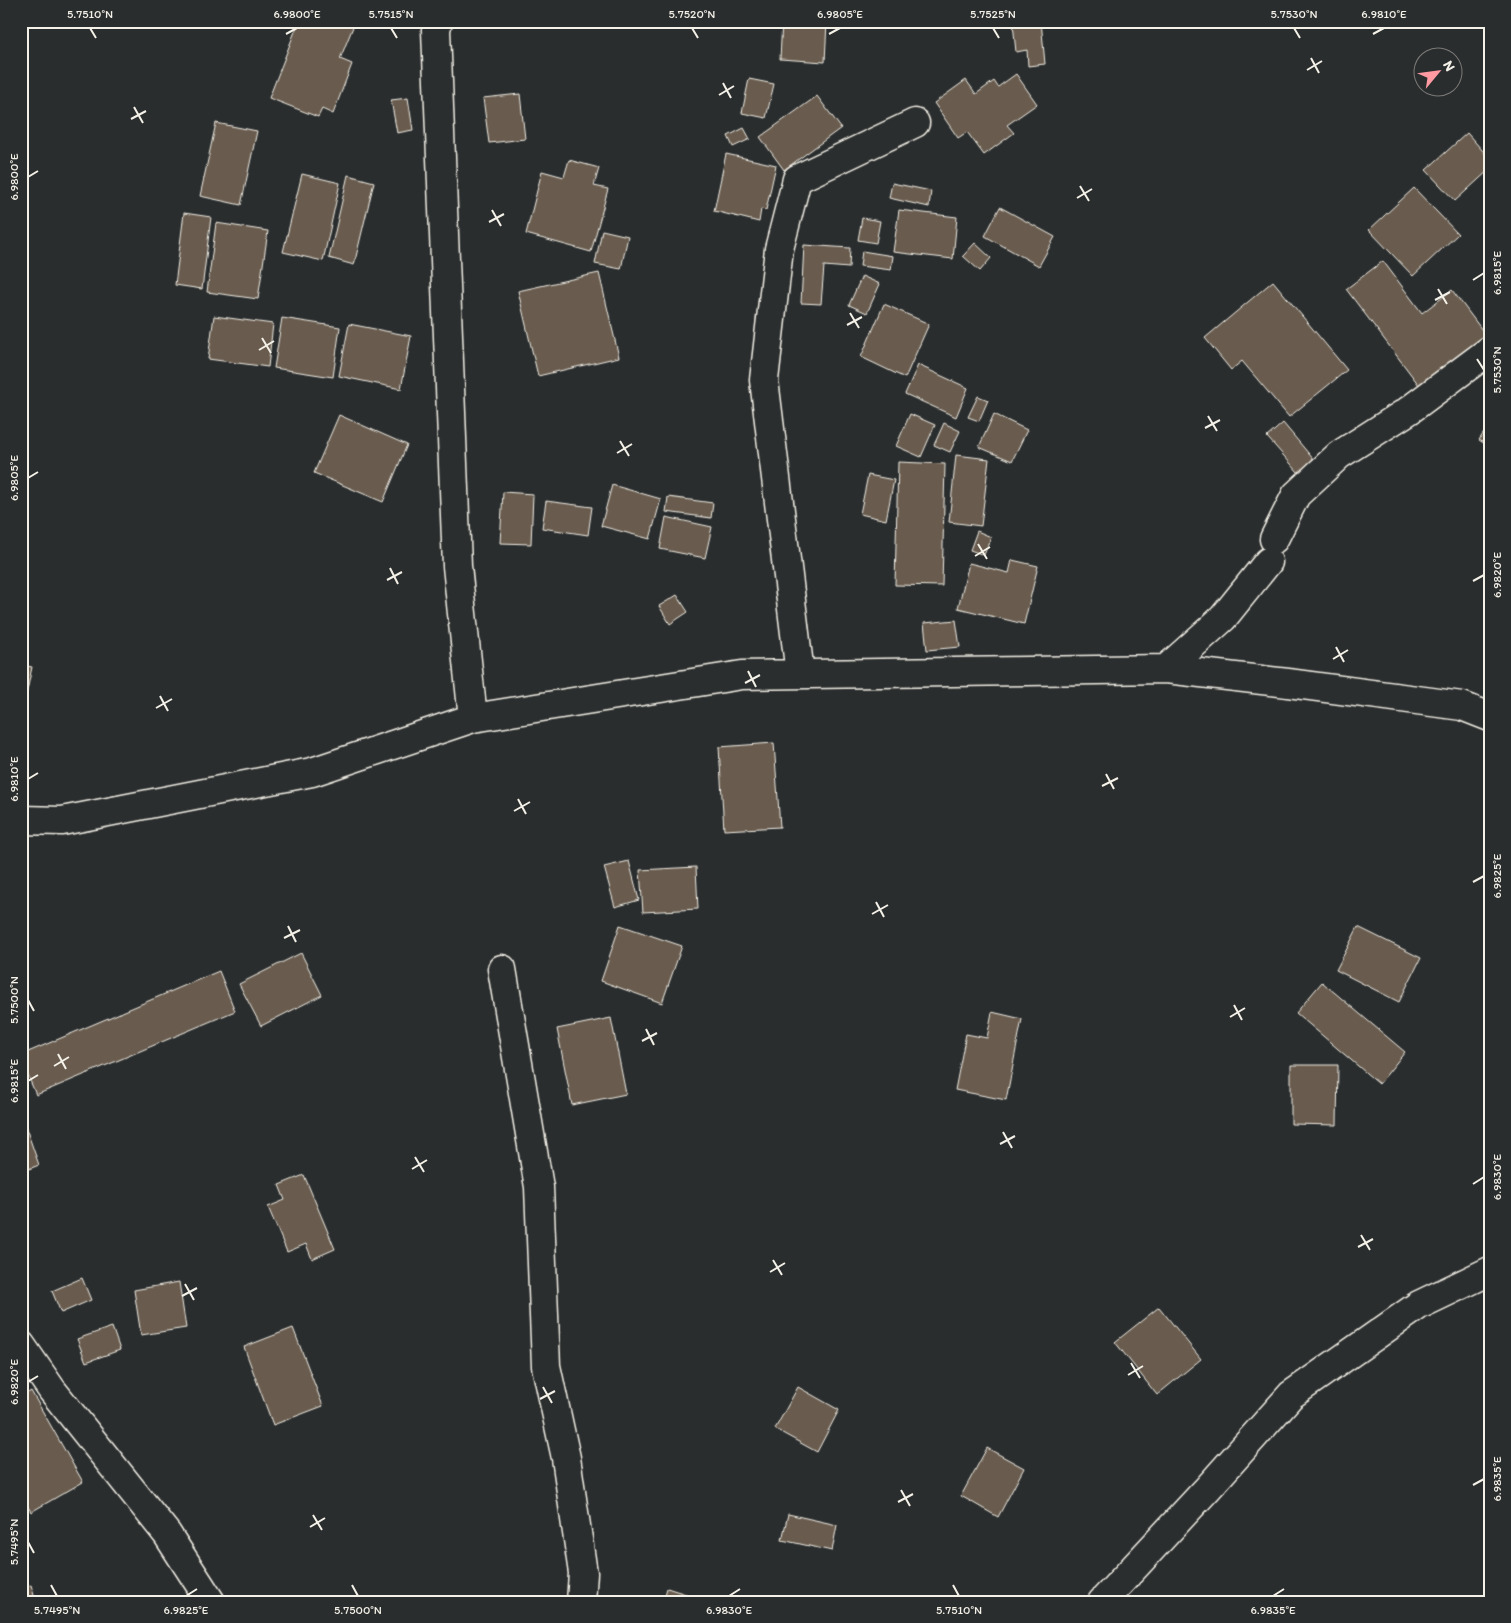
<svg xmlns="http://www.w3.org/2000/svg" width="1511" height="1623" viewBox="0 0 1511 1623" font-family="Itim,sans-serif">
	<rect width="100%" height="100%" fill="#2a2d2e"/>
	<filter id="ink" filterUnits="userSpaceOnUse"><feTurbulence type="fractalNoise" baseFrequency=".02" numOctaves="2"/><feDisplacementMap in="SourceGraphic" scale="10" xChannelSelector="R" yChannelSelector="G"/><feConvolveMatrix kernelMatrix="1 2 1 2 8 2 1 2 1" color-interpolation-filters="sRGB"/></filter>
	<g filter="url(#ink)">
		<path fill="#695c50" stroke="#f4f1e8" d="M299 21 355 22 340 59 352 64 333 114 322 109 318 117 269 98Z
			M782 21H827L825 62 780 59Z
			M979 21H1041L1045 64 1028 66 1027 50 1016 52 1013 23 980 26Z
			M1016 74 1037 104 1007 125 1014 133 984 155 967 132 958 138 934 103 966 80 976 94 994 81 998 87Z
			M749 79 774 84 766 118 742 113Z
			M520 94 525 139 489 143 483 98Z
			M817 96 841 128 784 170 760 137Z
			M408 98 413 130 397 133 391 100Z
			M216 123 257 131 241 205 200 196Z
			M744 128 750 139 733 147 728 136Z
			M1467 133 1490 159V169L1455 201 1426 170Z
			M726 154 776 165 766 210 761 209 759 222 714 211Z
			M569 160 599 168 594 186 608 189 591 252 526 234 542 171 564 177Z
			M302 174 340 183 323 261 283 252Z
			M348 175 374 182 354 265 329 258Z
			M892 183 931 191 929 207 889 198Z
			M1414 188 1458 234 1413 276 1369 230Z
			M1000 207 1055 237 1039 266 985 236Z
			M899 210 957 217 953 259 893 252Z
			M184 213 211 217 202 289 175 285Z
			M862 218 880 221 876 243 858 240Z
			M216 223 268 231 258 299 207 292Z
			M602 230 628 236 621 269 595 264Z
			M975 243 991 258 980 271 963 256Z
			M804 245 850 248 849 268 824 266 821 304 801 303Z
			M862 251 893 256 891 270 860 266Z
			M1383 261 1422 313 1452 290 1488 338 1422 389 1346 289Z
			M599 273 619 357 538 376 518 291Z
			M862 276 880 284 867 313 849 305Z
			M1273 281 1347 370 1289 417 1242 361 1231 370 1205 338Z
			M884 304 929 324 905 378 861 357Z
			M214 316 273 324 268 367 208 359Z
			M282 318 340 327 333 377 274 368Z
			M349 324 411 336 401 389 339 376Z
			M918 365 968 388 956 417 905 394Z
			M978 396 988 400 979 421 968 417Z
			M910 414 935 425 921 457 896 446Z
			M994 414 1027 430 1012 461 979 447Z
			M339 415 407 445 383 502 314 473Z
			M944 423 960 431 950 452 934 445Z
			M1283 423 1314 460 1299 473 1267 437Z
			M1490 424V447L1479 440Z
			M956 455 989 459 981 526 949 522Z
			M898 462 945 464 942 586 895 585Z
			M868 475 894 480 886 520 860 514Z
			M612 485 661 499 650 539 601 526Z
			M503 492 533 494 531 544 500 543Z
			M668 497 713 503 711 518 666 512Z
			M546 501 592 507 588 535 542 528Z
			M666 517 712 527 705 558 660 549Z
			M977 531 991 537 984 555 970 550Z
			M1012 560 1038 566 1024 624 958 608 969 563 1009 573Z
			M677 595 688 612 670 624 659 606Z
			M956 620 960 647 927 650 924 623Z
			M21 665 32 667 22 715 21 714Z
			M774 743 780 827 724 830 719 747Z
			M629 861 639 900 615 907 604 867Z
			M696 867 698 909 643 912 640 870Z
			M620 925 682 946 662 1003 601 981Z
			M1358 927 1421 958 1399 1002 1336 970Z
			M301 953 322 995 261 1026 239 984Z
			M219 971 235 1011 36 1095 21 1059V1055Z
			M1322 982 1405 1052 1379 1084 1296 1013Z
			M992 1012 1022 1019 1006 1100 955 1090 966 1034 987 1038Z
			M611 1018 626 1094 572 1105 557 1029Z
			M1291 1065H1338L1337 1125 1291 1124Z
			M21 1114 39 1165 21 1172Z
			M304 1175 335 1249 312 1259 306 1244 287 1252 268 1207 285 1200 279 1185Z
			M82 1278 91 1300 61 1313 52 1291Z
			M179 1282 186 1328 141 1335 134 1290Z
			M1159 1307 1201 1359 1157 1395 1115 1342Z
			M112 1327 120 1350 86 1362 77 1339Z
			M293 1328 323 1406 273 1425 244 1347Z
			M798 1387 839 1410 817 1452 775 1429Z
			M31 1391 83 1482 31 1512 21 1495V1397Z
			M987 1448 1024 1468 998 1517 961 1496Z
			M788 1514 837 1525 832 1551 782 1540Z
			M31 1585 36 1602H21V1588Z
			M667 1588 711 1602H663Z"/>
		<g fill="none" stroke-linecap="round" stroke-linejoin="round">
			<g stroke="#f4f1e8" stroke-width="31">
				<path id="minor" d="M1274 539 1296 495 1339 455 1408 411 1490 350
					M1166 669 1223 618 1268 562
					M800 674 764 380 779 249 797 179 915 123
					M473 718 742 675 1166 669 1288 683 1462 706 1490 717
					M21 820 62 821 312 772 473 718 457 566 436 30 438 21
					M502 969 539 1187 546 1366 566 1458 583 1573 581 1602
					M21 1345 52 1390 167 1534 211 1602
					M1102 1602 1208 1488 1291 1395 1419 1305 1490 1271"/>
			</g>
			<use href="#minor" stroke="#2a2d2e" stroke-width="28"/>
		</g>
	</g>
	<path fill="none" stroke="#f4f1e8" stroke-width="2" d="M90 28 96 38M391 28 397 38M692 28 698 38M993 28 999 38M1294 28 1300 38M286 34 297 28M829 34 840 28M1373 34 1384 28M1311 58 1319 73M1307 70 1322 61M723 83 731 98M719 95 734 86M134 107 143 123M131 119 146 111M28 177 38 171M1080 186 1089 201M1077 198 1092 189M492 210 501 226M489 222 504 214M1473 280 1484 273M1438 289 1447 304M1435 300 1450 292M850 313 859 328M847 325 862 317M262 338 271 353M259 350 274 341M1477 359 1484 370M1208 416 1217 431M1205 428 1220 420M620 441 629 456M617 453 632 444M28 478 38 472M978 544 987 559M975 556 990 547M390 568 398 584M387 580 402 572M1473 581 1484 575M1336 647 1344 662M1333 659 1348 650M748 671 756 687M745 683 760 675M160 696 168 711M156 708 172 699M1106 774 1114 789M28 779 38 773M1102 786 1118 778M518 799 526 814M514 811 530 802M1473 882 1484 876M876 902 884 917M872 914 888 905M288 926 296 942M284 938 300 930M28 1000 34 1011M1234 1005 1242 1020M1230 1017 1245 1008M646 1029 654 1045M642 1041 657 1033M58 1054 66 1069M54 1066 69 1057M28 1081 38 1075M1003 1132 1012 1148M1000 1144 1015 1136M415 1157 424 1172M412 1169 427 1160M1473 1184 1484 1177M1361 1235 1370 1250M1358 1247 1373 1239M773 1260 782 1275M770 1272 785 1263M185 1284 194 1300M182 1296 197 1288M1131 1363 1140 1378M1128 1375 1143 1366M28 1382 38 1376M543 1387 552 1403M540 1399 555 1391M1473 1485 1484 1479M901 1490 910 1506M898 1502 913 1494M313 1515 322 1530M310 1527 325 1518M28 1542 34 1553M51 1585 57 1596M352 1585 358 1596M953 1585 959 1596M186 1596 197 1589M729 1596 740 1589M1273 1596 1284 1589"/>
	<rect width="1511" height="1623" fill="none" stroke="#2a2d2e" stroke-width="55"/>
	<g transform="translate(1438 72) rotate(61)"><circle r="24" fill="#2a2d2e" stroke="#7b7b78"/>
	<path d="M0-4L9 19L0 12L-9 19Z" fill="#ff9aa2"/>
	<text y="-8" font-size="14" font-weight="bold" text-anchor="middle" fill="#f4f1e8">N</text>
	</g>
	<rect x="28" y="28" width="1456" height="1568" fill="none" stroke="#f4f1e8" stroke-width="2"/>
	<g font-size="12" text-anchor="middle" fill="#f4f1e8">
		<text x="90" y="18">5.7510°N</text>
		<text x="297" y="18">6.9800°E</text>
		<text x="391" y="18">5.7515°N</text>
		<text x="692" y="18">5.7520°N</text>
		<text x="840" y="18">6.9805°E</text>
		<text x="993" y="18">5.7525°N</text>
		<text x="1294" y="18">5.7530°N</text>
		<text x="1384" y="18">6.9810°E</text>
		<text transform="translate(14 177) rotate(-90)" y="4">6.9800°E</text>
		<text transform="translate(1497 273) rotate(-90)" y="4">6.9815°E</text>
		<text transform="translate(1497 370) rotate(-90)" y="4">5.7530°N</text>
		<text transform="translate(14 478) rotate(-90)" y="4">6.9805°E</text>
		<text transform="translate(1497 575) rotate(-90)" y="4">6.9820°E</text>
		<text transform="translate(14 779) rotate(-90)" y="4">6.9810°E</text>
		<text transform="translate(1497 876) rotate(-90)" y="4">6.9825°E</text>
		<text transform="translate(14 1000) rotate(-90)" y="4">5.7500°N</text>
		<text transform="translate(14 1081) rotate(-90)" y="4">6.9815°E</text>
		<text transform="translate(1497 1177) rotate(-90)" y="4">6.9830°E</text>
		<text transform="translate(14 1382) rotate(-90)" y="4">6.9820°E</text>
		<text transform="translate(1497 1479) rotate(-90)" y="4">6.9835°E</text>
		<text transform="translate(14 1542) rotate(-90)" y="4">5.7495°N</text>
		<text x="57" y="1614">5.7495°N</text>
		<text x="186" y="1614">6.9825°E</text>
		<text x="358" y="1614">5.7500°N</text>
		<text x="729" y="1614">6.9830°E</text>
		<text x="959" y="1614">5.7510°N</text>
		<text x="1273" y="1614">6.9835°E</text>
	</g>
</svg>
